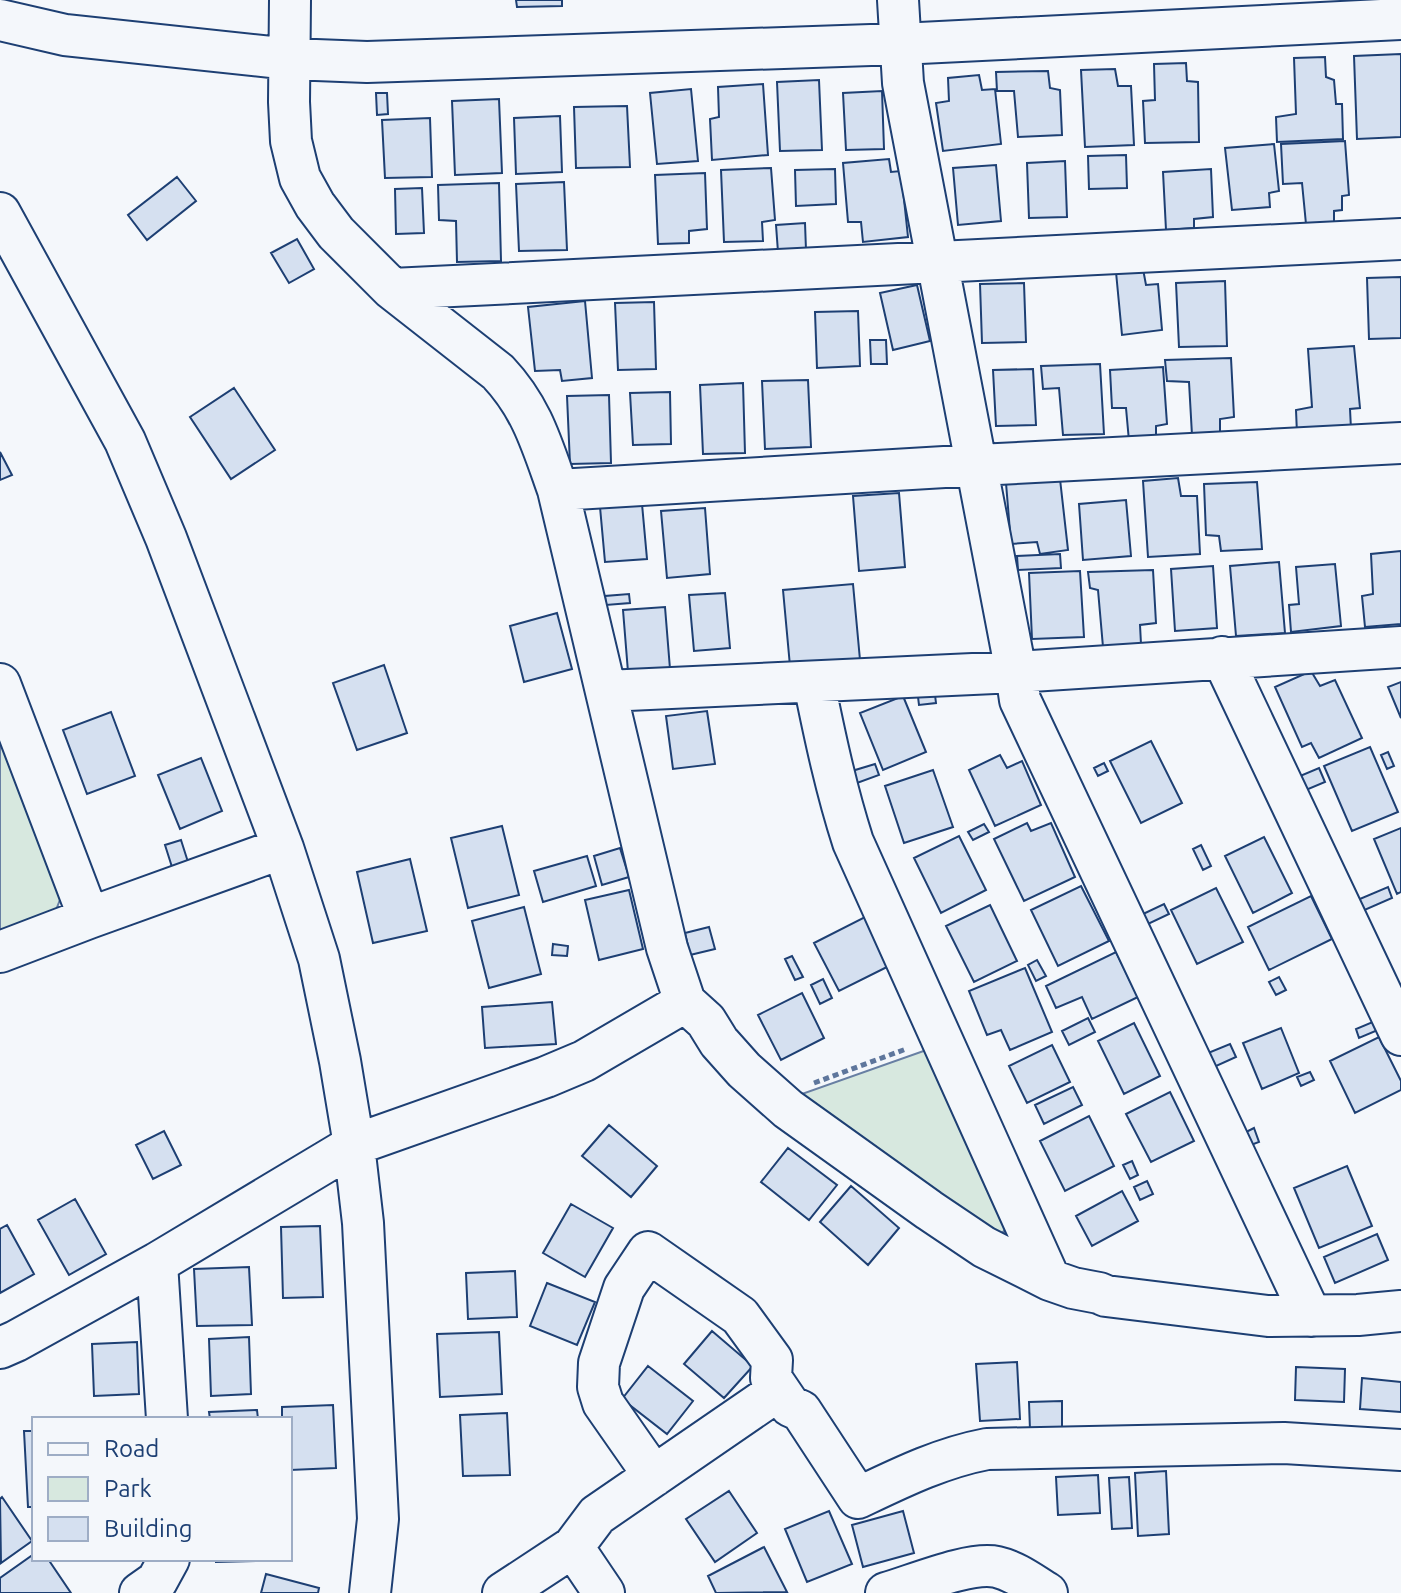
<svg xmlns="http://www.w3.org/2000/svg" width="1401" height="1593" viewBox="0 0 1401 1593" font-family="Ubuntu,sans-serif">
	<rect width="100%" height="100%" fill="#f4f7fb"/>
	<path fill="#d7e8df" stroke="#687fa3" stroke-width="2" d="M0 728 61 897 56 910 0 935Z
		M932 1048 1013 1222 998 1237 799 1095Z"/>
	<path fill="#d5e0f0" stroke="#1d3f73" stroke-width="2" d="M516 0H562V6L517 7Z
		M1401 54V137L1357 139 1354 56Z
		M1325 57 1326 77 1334 80 1336 104H1342L1343 139 1277 142 1276 117 1296 114 1294 58Z
		M1186 63 1187 81 1198 82 1199 142 1145 143 1143 101 1155 100 1154 64Z
		M1115 69 1118 86H1131L1134 145 1085 147 1081 70Z
		M1048 71 1050 88 1060 90 1062 135 1018 137 1014 91H997L996 72Z
		M979 75 982 90 995 89 1001 144 943 151 936 103 949 101 948 78Z
		M819 80 822 150 780 151 777 82Z
		M763 84 768 155 712 160 710 119 719 117 718 87Z
		M691 89 698 161 657 164 650 93Z
		M882 91 884 149 846 150 843 93Z
		M376 93H387L388 114 377 115Z
		M499 99 502 173 455 175 452 101Z
		M627 106 630 167 576 168 574 107Z
		M560 116 562 172 516 174 514 118Z
		M430 118 432 177 385 178 382 120Z
		M1345 141 1349 195 1342 196V210L1334 211V223L1306 224 1302 183 1283 184 1281 144Z
		M1274 144 1279 191 1269 193 1270 207 1232 210 1225 148Z
		M1126 155 1127 188 1089 189 1088 156Z
		M889 159 891 172 901 171 908 237 863 242 861 222H848L843 163Z
		M1065 161 1067 217 1029 218 1027 163Z
		M996 165 1001 221 958 225 953 168Z
		M771 168 775 220 762 222 763 241 724 242 721 170Z
		M835 169 836 204 796 206 795 170Z
		M1211 169 1213 217 1194 219V228L1166 230 1163 172Z
		M705 173 707 229 689 231V243L658 244 655 175Z
		M177 177 196 201 147 240 128 215Z
		M564 182 567 250 519 251 516 184Z
		M499 183 501 261 457 262 456 221 439 220 438 185Z
		M422 188 424 233 396 234 395 189Z
		M805 223 806 250 778 252 776 225Z
		M297 239 314 269 289 283 271 253Z
		M1143 269 1146 285 1158 284 1162 330 1122 335 1116 272Z
		M1401 277V338L1369 339 1367 278Z
		M1225 281 1227 346 1179 347 1176 283Z
		M1024 283 1026 342 982 343 980 284Z
		M917 285 930 341 893 350 880 293Z
		M585 301 592 378 562 381 560 370 535 371 528 307Z
		M654 302 656 369 618 370 615 303Z
		M858 311 860 366 817 368 815 312Z
		M870 340H886L887 364H871Z
		M1354 346 1360 408 1350 409 1351 429 1297 434 1296 410 1312 407 1308 349Z
		M1231 358 1234 417 1220 419V434L1192 435 1189 382 1167 381 1165 360Z
		M1100 364 1104 434 1063 435 1059 388 1043 389 1041 366Z
		M1163 367 1167 424 1156 426V438L1129 441 1126 408H1112L1110 370Z
		M1033 369 1036 425 996 426 993 370Z
		M808 380 811 447 765 449 762 381Z
		M743 383 745 453 703 454 700 385Z
		M234 388 275 450 231 479 190 417Z
		M670 392 671 444 633 445 630 393Z
		M609 395 611 463 570 464 567 396Z
		M0 452 12 475 0 480Z
		M1178 478 1181 496H1197L1200 554 1148 557 1143 481Z
		M1060 479 1068 550 1040 554 1037 542 1011 544 1006 483Z
		M1257 482 1262 549 1221 551 1219 536 1206 535 1204 484Z
		M899 493 905 567 859 571 853 496Z
		M1126 500 1131 556 1083 560 1079 504Z
		M642 504 647 559 605 562 600 507Z
		M705 508 710 574 667 578 661 511Z
		M1401 551V624L1365 627 1362 596 1373 594 1371 554Z
		M1060 554 1061 568 1018 570 1017 556Z
		M1279 562 1285 633 1236 636 1230 566Z
		M1335 564 1341 626 1291 632 1289 605 1299 604 1296 567Z
		M1213 566 1217 628 1175 631 1171 569Z
		M1153 570 1156 623 1140 625 1141 644 1103 647 1098 590 1090 588 1088 572Z
		M1080 571 1084 637 1032 639 1029 573Z
		M853 584 860 660 790 666 783 590Z
		M725 593 730 648 694 651 689 595Z
		M629 594 630 603 606 605 605 596Z
		M665 607 670 669 628 672 623 610Z
		M557 613 572 669 524 682 510 626Z
		M384 665 407 733 357 750 333 683Z
		M1311 671 1320 686 1335 680 1362 738 1319 758 1311 743 1302 747 1275 687Z
		M1401 682V718L1388 687Z
		M935 695 936 703 919 705 918 697Z
		M903 696 926 752 883 770 860 713Z
		M707 711 715 764 673 769 666 716Z
		M111 712 135 776 87 794 63 730Z
		M1151 741 1182 803 1141 823 1110 761Z
		M1370 747 1398 812 1352 831 1324 766Z
		M1388 752 1394 766 1387 769 1381 755Z
		M1000 755 1007 768 1022 761 1041 805 995 826 969 770Z
		M201 758 222 811 180 829 158 775Z
		M1104 763 1108 771 1098 776 1094 768Z
		M875 764 879 775 857 783 852 771Z
		M1319 768 1325 782 1306 790 1300 776Z
		M933 770 953 827 904 843 885 786Z
		M1027 823 1031 831 1051 823 1075 877 1024 901 994 839Z
		M984 824 989 832 973 840 968 832Z
		M502 826 519 895 468 908 451 838Z
		M1401 828V892L1397 894 1374 839Z
		M959 836 986 890 941 913 914 858Z
		M1264 837 1292 893 1253 913 1225 856Z
		M181 840 188 862 172 867 165 845Z
		M1201 845 1211 866 1203 870 1193 849Z
		M620 848 629 877 602 885 594 856Z
		M587 856 596 886 543 902 534 871Z
		M410 859 427 931 373 943 357 872Z
		M1081 886 1109 941 1058 966 1031 910Z
		M1388 887 1392 898 1360 912 1355 901Z
		M1216 888 1243 942 1197 964 1171 910Z
		M629 890 643 949 599 960 585 900Z
		M1311 896 1332 939 1269 970 1248 927Z
		M1164 904 1169 914 1148 924 1143 914Z
		M990 905 1017 961 974 982 946 926Z
		M524 907 541 974 489 988 472 921Z
		M865 917 889 966 839 991 814 943Z
		M709 927 715 949 690 955 685 933Z
		M553 944 568 946 567 956 552 955Z
		M1116 952 1138 997 1092 1019 1082 997 1056 1008 1046 986Z
		M792 956 803 977 795 980 785 959Z
		M1037 960 1046 976 1036 981 1028 965Z
		M1025 968 1052 1032 1010 1050 1001 1030 987 1035 969 991Z
		M1279 977 1286 990 1276 995 1269 982Z
		M823 979 832 998 820 1004 811 985Z
		M802 993 824 1038 781 1060 758 1015Z
		M552 1002 556 1044 485 1048 482 1007Z
		M1088 1018 1095 1032 1069 1045 1062 1031Z
		M1375 1021 1378 1030 1359 1038 1356 1029Z
		M1134 1023 1160 1076 1124 1094 1098 1041Z
		M1281 1028 1299 1073 1262 1089 1243 1043Z
		M1379 1037 1401 1081V1090L1355 1113 1330 1061Z
		M1230 1044 1236 1057 1214 1067 1208 1053Z
		M1052 1045 1070 1082 1027 1103 1009 1066Z
		M1310 1072 1314 1080 1301 1086 1297 1077Z
		M1073 1087 1082 1105 1044 1124 1035 1105Z
		M1170 1092 1194 1141 1151 1162 1126 1114Z
		M1089 1116 1114 1166 1065 1191 1040 1141Z
		M609 1125 657 1166 631 1197 582 1156Z
		M1254 1128 1259 1142 1251 1145 1246 1132Z
		M164 1131 181 1165 153 1179 136 1145Z
		M788 1148 837 1185 809 1220 761 1182Z
		M1132 1161 1138 1175 1130 1179 1123 1165Z
		M1347 1166 1372 1226 1319 1248 1294 1188Z
		M1147 1181 1153 1194 1140 1200 1134 1187Z
		M851 1186 899 1228 868 1265 820 1222Z
		M1122 1191 1138 1221 1092 1246 1076 1216Z
		M75 1199 106 1254 69 1275 38 1220Z
		M571 1204 613 1228 585 1277 543 1253Z
		M7 1225 34 1274 0 1293V1229Z
		M320 1226 323 1297 283 1298 281 1227Z
		M1377 1234 1388 1260 1335 1283 1324 1257Z
		M249 1267 252 1325 197 1326 194 1269Z
		M515 1271 517 1317 468 1319 466 1273Z
		M547 1283 595 1302 577 1345 530 1326Z
		M712 1331 753 1366 724 1398 684 1364Z
		M499 1332 502 1394 440 1397 437 1334Z
		M249 1337 251 1394 211 1396 209 1339Z
		M137 1342 139 1394 94 1396 92 1344Z
		M1017 1362 1020 1419 980 1421 976 1364Z
		M648 1366 693 1401 667 1434 622 1399Z
		M1296 1367 1345 1369 1344 1402 1295 1400Z
		M1362 1378 1401 1382V1412L1360 1409Z
		M1062 1401V1429L1030 1430 1029 1402Z
		M333 1405 336 1468 290 1470V1419H282V1407Z
		M257 1410 258 1419H210L209 1412Z
		M507 1413 510 1475 463 1476 460 1415Z
		M24 1431H34V1507H28Z
		M1166 1471 1169 1534 1138 1536 1135 1473Z
		M1098 1475 1100 1513 1058 1515 1056 1477Z
		M1129 1477 1132 1528 1112 1529 1109 1478Z
		M729 1491 757 1533 715 1562 686 1519Z
		M2 1497 32 1541 1 1563 0 1499Z
		M829 1511 852 1564 807 1582 785 1529Z
		M903 1511 914 1553 863 1567 852 1525Z
		M764 1547 787 1592 716 1593 708 1576Z
		M34 1554V1559H48L71 1593H0V1578Z
		M216 1559H258V1561L216 1562Z
		M266 1574 319 1588 318 1593H261Z"/>
	<g fill="none" stroke-linecap="round" stroke-linejoin="round">
		<g stroke="#1d3f73" stroke-width="44">
			<path id="minor" d="M290 0 289 102 291 141 300 178 315 205 336 233 392 289 498 372C532 408 542 445 558 490L667 948 685 1002 706 1021 719 1042 744 1070 788 1109 929 1210 984 1247 1050 1280 1073 1288 1099 1293 1106 1296 1268 1316 1358 1315 1401 1311
				M898 0 903 83 1016 672 1020 700 1311 1316
				M0 20 65 35 290 59 367 62 900 44 1401 19
				M0 213 125 441 166 538 283 848 319 959 340 1061 354 1145 363 1223 378 1519 370 1593
				M392 289 1401 239
				M558 490 978 465 1401 443
				M1222 657 1401 1035
				M814 683C825 737 836 789 853 842L1050 1280
				M0 684 89 918
				M606 691 1016 672 1401 647
				M0 952 89 918 283 848
				M157 1263 167 1419
				M0 1348 16 1341 157 1263 354 1145 546 1077 584 1061 685 1002
				M654 1476 603 1403 598 1387 599 1363 624 1288 648 1252 740 1316 772 1360 771 1378 790 1406 801 1411 858 1498C900 1478 940 1458 987 1449L1284 1443 1401 1450
				M573 1547 604 1593
				M140 1593 157 1581 169 1559
				M503 1593 573 1547 597 1515 779 1390
				M886 1593C914 1585 970 1561 997 1567 1015 1571 1032 1584 1047 1593"/>
		</g>
		<path stroke="#5e769c" stroke-width="5" stroke-dasharray="6 4" stroke-linecap="butt" d="M814 1083 906 1049"/>
		<use href="#minor" stroke="#f4f7fb" stroke-width="40"/>
	</g>
	<rect x="32" y="1417" width="260" height="144" fill="#f4f7fb" stroke="#9eadc5" stroke-width="2"/>
	<rect x="48" y="1443" width="40" height="12" fill="#f4f7fb" stroke="#9eadc5" stroke-width="2"/>
	<text x="104" y="1457" font-size="24" fill="#1d3f73">Road</text>
	<rect x="48" y="1477" width="40" height="24" fill="#d7e8df" stroke="#9eadc5" stroke-width="2"/>
	<text x="104" y="1497" font-size="24" fill="#1d3f73">Park</text>
	<rect x="48" y="1517" width="40" height="24" fill="#d5e0f0" stroke="#9eadc5" stroke-width="2"/>
	<text x="104" y="1537" font-size="24" fill="#1d3f73">Building</text>
</svg>
